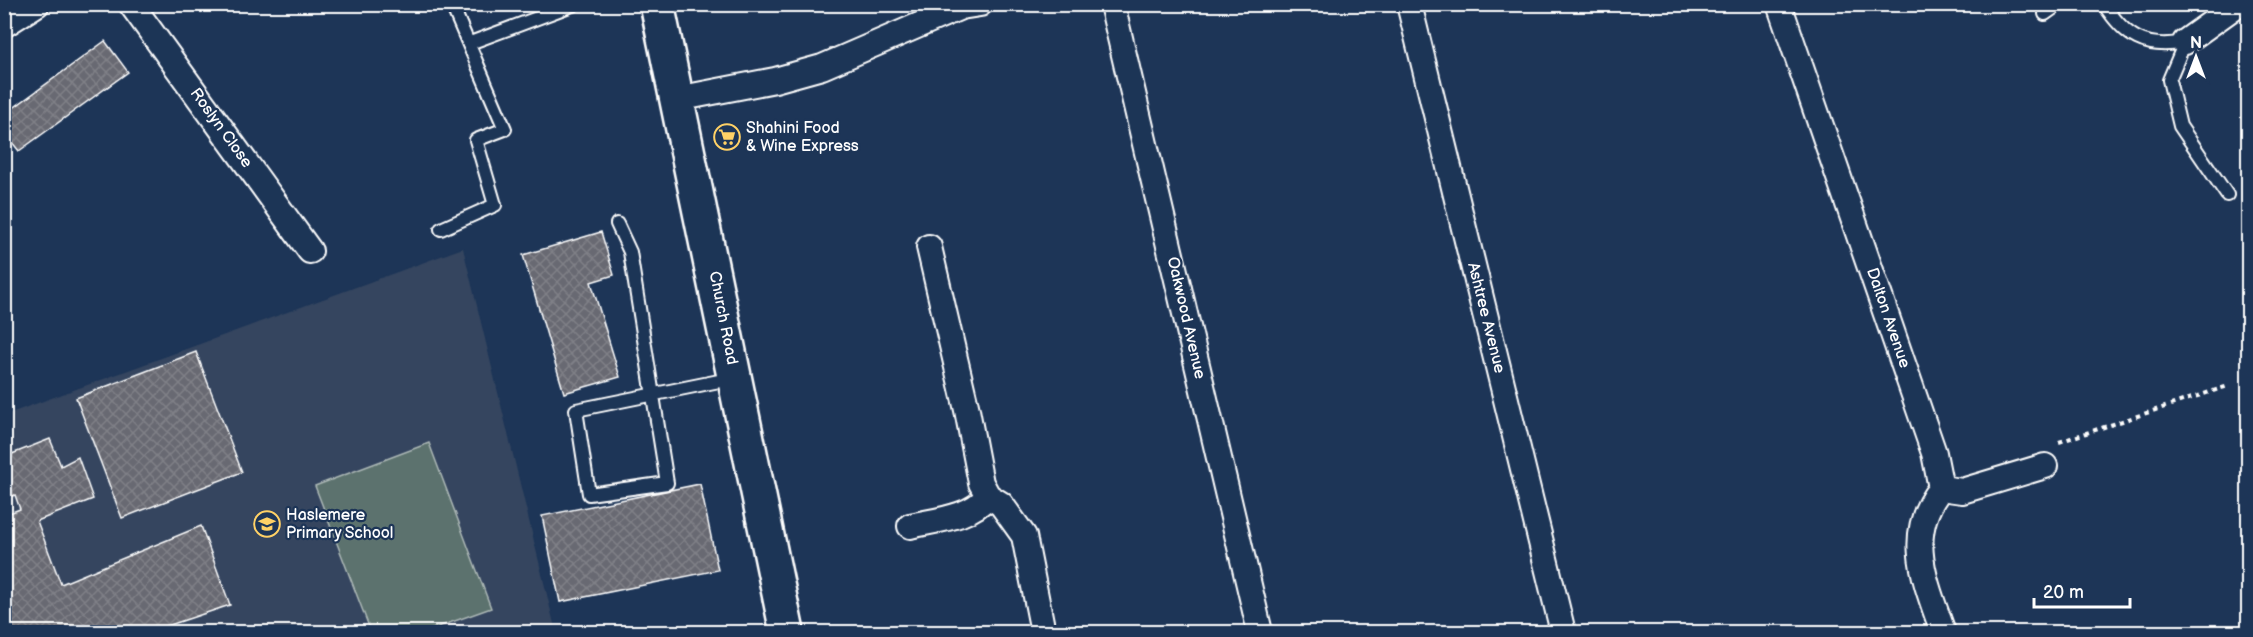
<svg xmlns="http://www.w3.org/2000/svg" width="2253" height="637" viewBox="0 0 2253 637" font-family="'Balsamiq Sans',sans-serif">
	<defs>
		<pattern id="building-cross-hatch" width="8" height="8" patternUnits="userSpaceOnUse" patternTransform="scale(1.5)"><rect width="8" height="8" fill="#686972"/><path d="M0 0l8 8M0 8l8-8" fill="none" stroke="#7f8087"/></pattern>
	</defs>
	<rect width="100%" height="100%" fill="#1d3557"/>
	<filter id="ink" filterUnits="userSpaceOnUse"><feTurbulence type="fractalNoise" baseFrequency=".0167" numOctaves="2"/><feDisplacementMap in="SourceGraphic" scale="12" xChannelSelector="R" yChannelSelector="G"/><feConvolveMatrix kernelMatrix="1 2 1 2 8 2 1 2 1" color-interpolation-filters="sRGB"/></filter>
	<g filter="url(#ink)">
		<path fill="#34455f" d="M463 248 556 632H5V415Z"/>
		<path fill="#5b726e" stroke="#adb8b6" stroke-width="1.5" d="M429 443 491 608 424 632H371L315 486Z"/>
		<path fill="url(#building-cross-hatch)" stroke="#fff" stroke-width="1.5" d="M105 41 128 72 19 151 4 132V115Z
			M4 155 10 165 4 169Z
			M601 232 614 275 591 282 620 377 564 393 523 255Z
			M196 352 242 472 122 518 76 398Z
			M4 433 12 454 50 439 61 466 78 457 93 499 37 521 61 584 201 526 230 605 149 632H4V515L20 509 15 495 4 499Z
			M700 484 718 570 560 602 542 516Z"/>
		<g fill="none" stroke-linecap="round" stroke-linejoin="round">
			<g stroke="#fff" stroke-width="16">
				<path id="lane" d="M2104 4C2125 37 2145 50 2185 42
					M2045 14 2059 4
					M2185 42 2169 80 2180 126 2227 195
					M470 43 575 4
					M617 224 630 252 667 483 589 494 576 410 734 378
					M441 229 495 205 476 140 505 129 454 10"/>
			</g>
			<g stroke="#fff" stroke-width="28">
				<path id="street" d="M131 4 310 251
					M1112 4 1260 632
					M1409 4 1563 632
					M1779 4 1934 453 1941 488C1903 534 1926 583 1943 632
					M4 25 37 4
					M2185 42 2238 4
					M677 99 775 80 822 67 961 7 980 4
					M929 247 967 410 981 483 988 496 1001 504 1024 536 1043 632
					M1941 488 1962 491 2045 466
					M910 526C936 520 970 518 988 496"/>
			</g>
			<g stroke="#fff" stroke-width="38">
				<path id="secondary" d="M657 4 787 632"/>
			</g>
			<path stroke="#fff" stroke-width="4" stroke-dasharray="4.5 4.5" stroke-linecap="butt" d="M2059 442 2228 386"/>
			<use href="#lane" stroke="#1d3557" stroke-width="12"/>
			<use href="#street" stroke="#1d3557" stroke-width="24"/>
			<use href="#secondary" stroke="#1d3557" stroke-width="33"/>
		</g>
	</g>
	<defs>
		<g id="supermarket-ring" transform="scale(1.35)"><circle r="9.5" fill="#1d3557" stroke="#ffd166" stroke-width="1.5"/><path d="M-6-5.5h2.5l.6 2H6L4.5 2H-2.5L-4.4-4H-6ZM-1.5 3.2a1.3 1.3 0 1 0 .1 0ZM3 3.2a1.3 1.3 0 1 0 .1 0Z" fill="#ffd166"/></g>
		<g id="school-ring" transform="scale(1.35)"><circle r="9.5" fill="#1d3557" stroke="#ffd166" stroke-width="1.5"/><path d="M0-5L7-2L0 1L-7-2ZM-4 1L0 2.5L4 1V4Q0 6-4 4Z" fill="#ffd166"/></g>
	</defs>
	<g fill-rule="evenodd">
		<use href="#supermarket-ring" x="727" y="137"/>
		<use href="#school-ring" x="267" y="524"/>
	</g>
	<g text-anchor="middle" dominant-baseline="central" stroke-width="4.5" stroke-linejoin="round" paint-order="stroke">
		<g font-size="16" fill="#fff" stroke="#1d3557">
			<text transform="translate(221 128) rotate(54)">Roslyn Close</text>
			<text transform="translate(723 318) rotate(79)">Church Road</text>
			<text transform="translate(1186 318) rotate(77)">Oakwood Avenue</text>
			<text transform="translate(1486 318) rotate(76)">Ashtree Avenue</text>
			<text transform="translate(1888 318) rotate(71)">Dalton Avenue</text>
		</g>
		<g font-size="16" fill="#fff" stroke="#1d3557" text-anchor="start">
			<text x="746" y="128">Shahini Food<tspan x="746" dy="18">&amp; Wine Express</tspan></text>
			<text x="286" y="515">Haslemere<tspan x="286" dy="18">Primary School</tspan></text>
		</g>
	</g>
	<rect width="2253" height="637" fill="none" stroke="#1d3557" stroke-width="24"/>
	<rect x="12" y="12" width="2229" height="613" fill="none" stroke="#fff" stroke-width="2" filter="url(#ink)"/>
	<g transform="translate(2196 57)" stroke="#1d3557" stroke-width="4.5" paint-order="stroke">
	<path d="M0-4.5L10 22L0 15L-10 22Z" fill="#ffffff"/>
	<text y="-9" font-size="16" font-weight="bold" text-anchor="middle" fill="#ffffff">N</text>
	</g>
	<path d="M2034 598v9h96v-9" fill="none" stroke="#ffffff" stroke-width="3"/>
	<text x="2043" y="598" font-size="18" fill="#ffffff" stroke="#1d3557" stroke-width="4.5" paint-order="stroke">20 m</text>
</svg>
